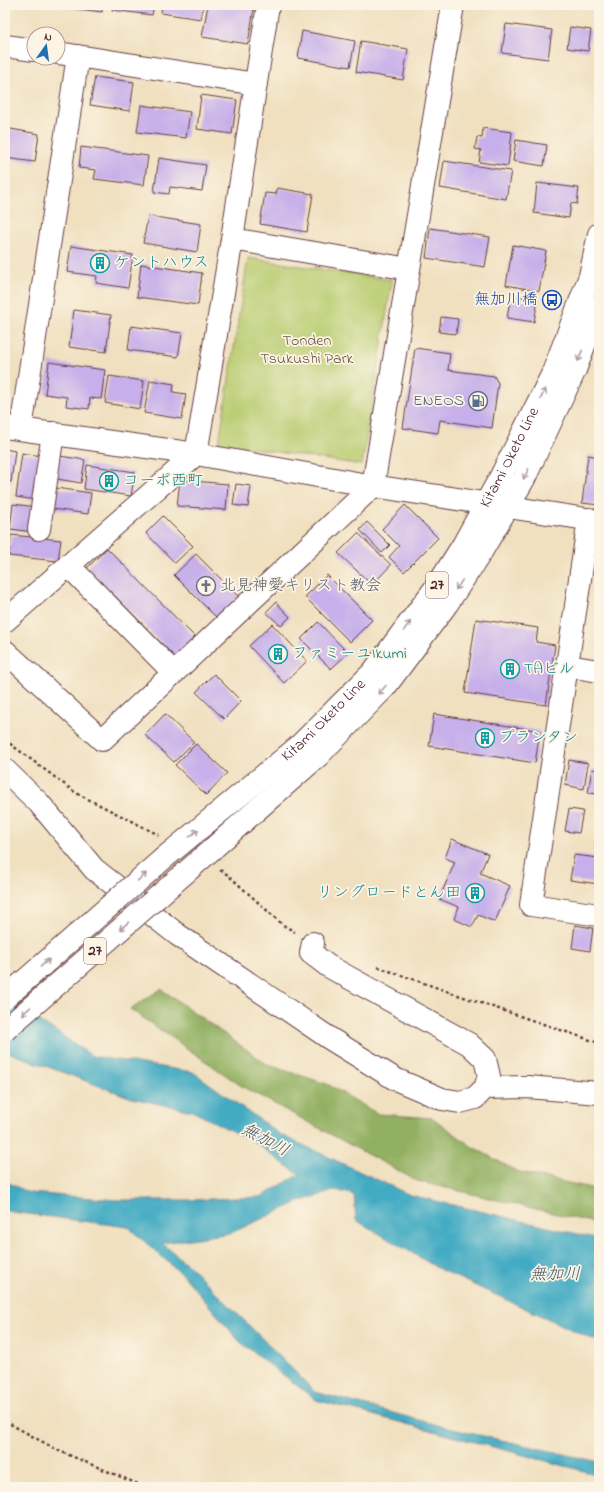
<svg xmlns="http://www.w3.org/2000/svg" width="604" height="1492" viewBox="0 0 604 1492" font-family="'Indie Flower','Klee One',sans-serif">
	<rect width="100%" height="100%" fill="#fcf5e5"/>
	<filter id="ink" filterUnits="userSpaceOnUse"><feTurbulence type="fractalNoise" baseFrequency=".025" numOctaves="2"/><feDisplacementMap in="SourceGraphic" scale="8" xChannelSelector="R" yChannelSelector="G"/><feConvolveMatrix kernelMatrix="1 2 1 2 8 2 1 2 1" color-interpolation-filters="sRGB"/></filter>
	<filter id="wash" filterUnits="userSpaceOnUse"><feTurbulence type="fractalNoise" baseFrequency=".012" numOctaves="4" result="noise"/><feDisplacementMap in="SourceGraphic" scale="16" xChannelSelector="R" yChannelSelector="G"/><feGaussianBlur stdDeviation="0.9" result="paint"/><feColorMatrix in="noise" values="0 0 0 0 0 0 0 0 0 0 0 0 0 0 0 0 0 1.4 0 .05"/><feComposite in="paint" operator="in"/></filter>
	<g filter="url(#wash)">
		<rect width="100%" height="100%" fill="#f0e0c0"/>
		<path fill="#b8cc6f" stroke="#81764d" d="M248 258 392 280 362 465 219 443Z"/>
		<path fill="#92b062" stroke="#6e6846" d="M161 989 268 1065 327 1084 378 1114 433 1118 471 1146 516 1171 599 1190V1224L417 1181 243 1087 130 1009Z"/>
		<path fill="#43abc3" stroke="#466577" d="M5 1001 51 1028 92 1056 193 1072 281 1135 410 1195 599 1239V1342L441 1270 356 1220 354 1195 336 1190 296 1203 231 1233 162 1243 195 1271 315 1392 452 1429 599 1462V1475L316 1400 239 1341 185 1277 128 1227 5 1211V1181L29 1193 117 1200H187L261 1197 300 1174 285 1165 256 1143 192 1111 132 1098 5 1051Z"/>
		<g id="blocks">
			<path fill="#c6afea" d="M63 5H103L102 12 63 7Z
				M113 5H154L152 15 112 10Z
				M162 5H203L201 19 161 13Z
				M208 5H233L254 8 248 44 202 37Z
				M506 24 552 30 548 59 502 53Z
				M570 27 591 30 588 51 567 48Z
				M302 31 355 41 350 67 298 58Z
				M361 41 408 49 403 80 356 72Z
				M95 77 134 82 130 111 90 105Z
				M201 95 237 100 232 134 197 129Z
				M141 105 190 112 186 138 137 132Z
				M5 128 39 134 35 162 5 158Z
				M483 128 512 132 508 166 479 162 481 150 475 149 477 137 482 138Z
				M516 140 547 145 544 166 513 161Z
				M81 147 148 156 144 185 94 179 96 170 79 168Z
				M159 158 206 165 202 191 170 187 169 194 154 192Z
				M444 161 511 171 506 199 440 188Z
				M537 183 579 188 577 204 571 203 569 218 534 213Z
				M277 188 313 194 307 232 260 224 265 193 276 194Z
				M148 216 201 224 197 252 143 243Z
				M430 228 490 237 485 267 426 258Z
				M513 245 546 251 539 291 506 285Z
				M71 246 133 255 128 288 96 283 97 276 67 272Z
				M141 264 202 273 198 305 137 297Z
				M511 295 538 300 534 322 507 318Z
				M74 310 111 315 106 352 69 347Z
				M441 317 458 319 456 334 439 332Z
				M131 326 182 333 178 357 128 350Z
				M415 348 450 353 448 370 494 376 498 383 492 428 440 420 438 433 403 428Z
				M49 362 105 370 101 399 90 398 89 409 66 406 67 397 45 394Z
				M109 376 144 381 140 409 105 403Z
				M150 380 174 384 173 392 186 394 182 419 144 413Z
				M5 449 15 451 11 482H5Z
				M22 453 42 456 36 500 16 497Z
				M588 455 599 457V505L582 503Z
				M60 456 85 460 81 483 57 479Z
				M87 465 135 472 131 496 84 489Z
				M180 480 228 484 226 510 177 506Z
				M236 484 251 486 248 507 233 505Z
				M56 488 91 493 88 514 53 509Z
				M5 492 8 493 6 511H5Z
				M13 504 36 507 33 532 10 529Z
				M405 505 438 538 404 572 389 557 399 546 382 529Z
				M163 516 193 546 175 563 146 533Z
				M367 522 390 545 382 553 360 530Z
				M358 533 391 565 372 585 338 553Z
				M11 535 61 540 58 561 9 556Z
				M107 548 195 637 175 657 87 568Z
				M196 554 239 597 217 618 174 575Z
				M327 575 372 620 350 642 305 597Z
				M276 602 290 617 281 626 266 612Z
				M476 619 538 628 536 642 555 645 546 705 465 693Z
				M318 622 348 653 331 669 301 639Z
				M272 624 307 661 284 683 249 646Z
				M214 674 241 701 224 719 196 692Z
				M165 714 194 742 174 762 145 735Z
				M434 714 540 731 535 763 429 746Z
				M196 744 227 773 206 795 175 765Z
				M569 760 588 763 584 789 565 785Z
				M592 769 599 770V794L588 793Z
				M569 809 583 811 579 833 565 831Z
				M598 823H599V844H595Z
				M452 839 488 854 480 873 510 886 495 922 478 915 472 927 454 919 459 907 439 899 455 862 445 858Z
				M574 855 599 858V884L570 880Z
				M575 925 593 928 590 951 572 948Z"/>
		</g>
	</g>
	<g filter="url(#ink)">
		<use href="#blocks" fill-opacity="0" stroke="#633c41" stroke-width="1"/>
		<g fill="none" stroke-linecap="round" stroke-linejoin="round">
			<g stroke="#633c41" stroke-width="24">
				<path id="minor" d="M5 46 34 50
					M58 53 256 84
					M232 239 409 269
					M5 427 196 454 373 486 599 521
					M21 429 78 56
					M589 519 531 905 599 915
					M39 529 53 433
					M68 565 174 673
					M5 621 196 454 232 239 268 5
					M5 651 102 740 373 486 453 5
					M568 666 599 671
					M5 770 39 803 94 869 178 935 329 1038 395 1079 442 1099 460 1102 475 1098 485 1088 489 1076 485 1059 469 1044 328 966 311 953 313 943
					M485 1088 528 1087 599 1093"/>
			</g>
			<g stroke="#633c41" stroke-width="24">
				<g id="major">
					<path id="s1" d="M164 858 298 747 373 672 439 583 463 545 501 476 552 375 590 276 599 234"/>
					<path d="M185 873 318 756 385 687 447 604 480 554 524 479 575 370 599 306"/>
				</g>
			</g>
			<path stroke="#633c41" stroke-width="2.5" stroke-dasharray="3 3" stroke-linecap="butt" d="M5 740 76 793 159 835
				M220 870 228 875 283 925 295 932
				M378 967 452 993 599 1043
				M5 1421 57 1450 145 1487"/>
			<use href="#minor" stroke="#fff" stroke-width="22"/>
			<use href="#major" stroke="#fff" stroke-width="22"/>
			<g stroke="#633c41" stroke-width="24" stroke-linecap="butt">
				<path id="major-bridge" d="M5 998 164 858
					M5 1030 185 873"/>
			</g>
			<use href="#major-bridge" stroke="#fff" stroke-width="22"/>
		</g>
		<defs><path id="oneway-shaft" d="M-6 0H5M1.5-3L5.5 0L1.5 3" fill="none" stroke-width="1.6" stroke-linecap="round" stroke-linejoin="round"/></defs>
		<g stroke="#ae9aa0">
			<use href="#oneway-shaft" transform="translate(580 356) rotate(111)"/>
			<use href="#oneway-shaft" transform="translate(543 394) rotate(-63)"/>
			<use href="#oneway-shaft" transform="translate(526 474) rotate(116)"/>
			<use href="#oneway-shaft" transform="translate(459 585) rotate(124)"/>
			<use href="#oneway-shaft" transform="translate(407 626) rotate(-54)"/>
			<use href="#oneway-shaft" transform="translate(382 690) rotate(132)"/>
			<use href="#oneway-shaft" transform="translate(194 833) rotate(-40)"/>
			<use href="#oneway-shaft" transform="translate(142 877) rotate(-41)"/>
			<use href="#oneway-shaft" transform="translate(124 926) rotate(139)"/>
			<use href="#oneway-shaft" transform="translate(45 963) rotate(-41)"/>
			<use href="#oneway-shaft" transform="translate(26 1011) rotate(139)"/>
		</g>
	</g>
	<defs>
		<g id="building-ring" transform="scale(1)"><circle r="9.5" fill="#fcf5e5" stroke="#0f9aa8" stroke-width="1.5"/><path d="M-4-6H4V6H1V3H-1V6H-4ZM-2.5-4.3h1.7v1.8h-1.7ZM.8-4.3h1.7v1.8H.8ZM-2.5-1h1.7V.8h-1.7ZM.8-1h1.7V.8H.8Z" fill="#0f9aa8"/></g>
		<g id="bus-ring" transform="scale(1)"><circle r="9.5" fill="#fcf5e5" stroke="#1a4fb4" stroke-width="1.5"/><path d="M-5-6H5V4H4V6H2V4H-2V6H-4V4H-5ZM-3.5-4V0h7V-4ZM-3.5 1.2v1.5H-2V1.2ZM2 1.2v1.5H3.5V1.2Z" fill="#1a4fb4"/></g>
		<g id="fuel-ring" transform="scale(1)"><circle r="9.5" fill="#fcf5e5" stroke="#5c6f8a" stroke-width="1.5"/><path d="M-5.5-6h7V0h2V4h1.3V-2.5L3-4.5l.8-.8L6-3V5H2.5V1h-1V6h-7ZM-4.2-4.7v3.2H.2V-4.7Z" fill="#5c6f8a"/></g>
		<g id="church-ring" transform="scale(1)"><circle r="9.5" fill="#fcf5e5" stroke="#6b7280" stroke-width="1.5"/><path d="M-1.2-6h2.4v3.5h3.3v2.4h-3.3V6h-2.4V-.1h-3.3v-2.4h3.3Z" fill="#6b7280"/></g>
	</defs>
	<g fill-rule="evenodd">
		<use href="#building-ring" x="100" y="263"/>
		<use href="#bus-ring" x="552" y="300"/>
		<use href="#fuel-ring" x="478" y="401"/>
		<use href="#building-ring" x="109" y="481"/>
		<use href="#church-ring" x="206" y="586"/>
		<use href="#building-ring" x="278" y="654"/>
		<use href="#building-ring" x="510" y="669"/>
		<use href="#building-ring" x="485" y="738"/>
		<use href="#building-ring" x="475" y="893"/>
	</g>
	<g text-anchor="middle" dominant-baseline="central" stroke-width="3.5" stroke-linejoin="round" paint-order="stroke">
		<g fill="#fcf5e5" stroke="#7f5f63" stroke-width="1">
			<rect x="426" y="572" width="22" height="26" rx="3"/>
			<rect x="84" y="938" width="22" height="26" rx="3"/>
		</g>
		<g font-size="15" font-weight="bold" fill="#4a1f2b">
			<text x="437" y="585">27</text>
			<text x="95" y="951">27</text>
		</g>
		<g font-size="16" fill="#0d838f" stroke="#fcf5e5" text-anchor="start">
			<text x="114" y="263">ケントハウス</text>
			<text x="123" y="481">コーポ西町</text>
			<text x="292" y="654">ファミーユIkumi</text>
			<text x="524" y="669">TAビル</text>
			<text x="499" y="738">プランタン</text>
			<text x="461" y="893" text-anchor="end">リングロードとん田</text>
		</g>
		<g font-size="16" fill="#164399" stroke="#fcf5e5" text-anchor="end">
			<text x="538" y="300">無加川橋</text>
		</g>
		<g font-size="16" fill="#6b533f" stroke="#fcf5e5">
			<text x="307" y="341">Tonden<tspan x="307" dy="18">Tsukushi Park</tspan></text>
		</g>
		<g font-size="16" fill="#4e5e75" stroke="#fcf5e5" text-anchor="end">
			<text x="464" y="401">ENEOS</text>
		</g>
		<g font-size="16" fill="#4a1f2b" stroke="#fcf5e5">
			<text stroke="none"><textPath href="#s1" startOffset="535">Kitami Oketo Line</textPath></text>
			<text stroke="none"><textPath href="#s1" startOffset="211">Kitami Oketo Line</textPath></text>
		</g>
		<g font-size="16" fill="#5b616d" stroke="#fcf5e5" text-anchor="start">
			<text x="220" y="586">北見神愛キリスト教会</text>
		</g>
		<g font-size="17" font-style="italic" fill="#475768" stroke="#fcf5e5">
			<text transform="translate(265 1140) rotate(28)">無加川</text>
			<text x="555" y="1274">無加川</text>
		</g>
	</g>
	<rect width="604" height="1492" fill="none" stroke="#fcf5e5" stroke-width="20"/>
	<g transform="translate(46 46) rotate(14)"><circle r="19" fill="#fcf5e5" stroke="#b59f9b"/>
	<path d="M0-3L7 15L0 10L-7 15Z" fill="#1f6fb2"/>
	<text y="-6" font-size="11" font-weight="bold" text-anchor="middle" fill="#4a1f2b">N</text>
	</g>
</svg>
